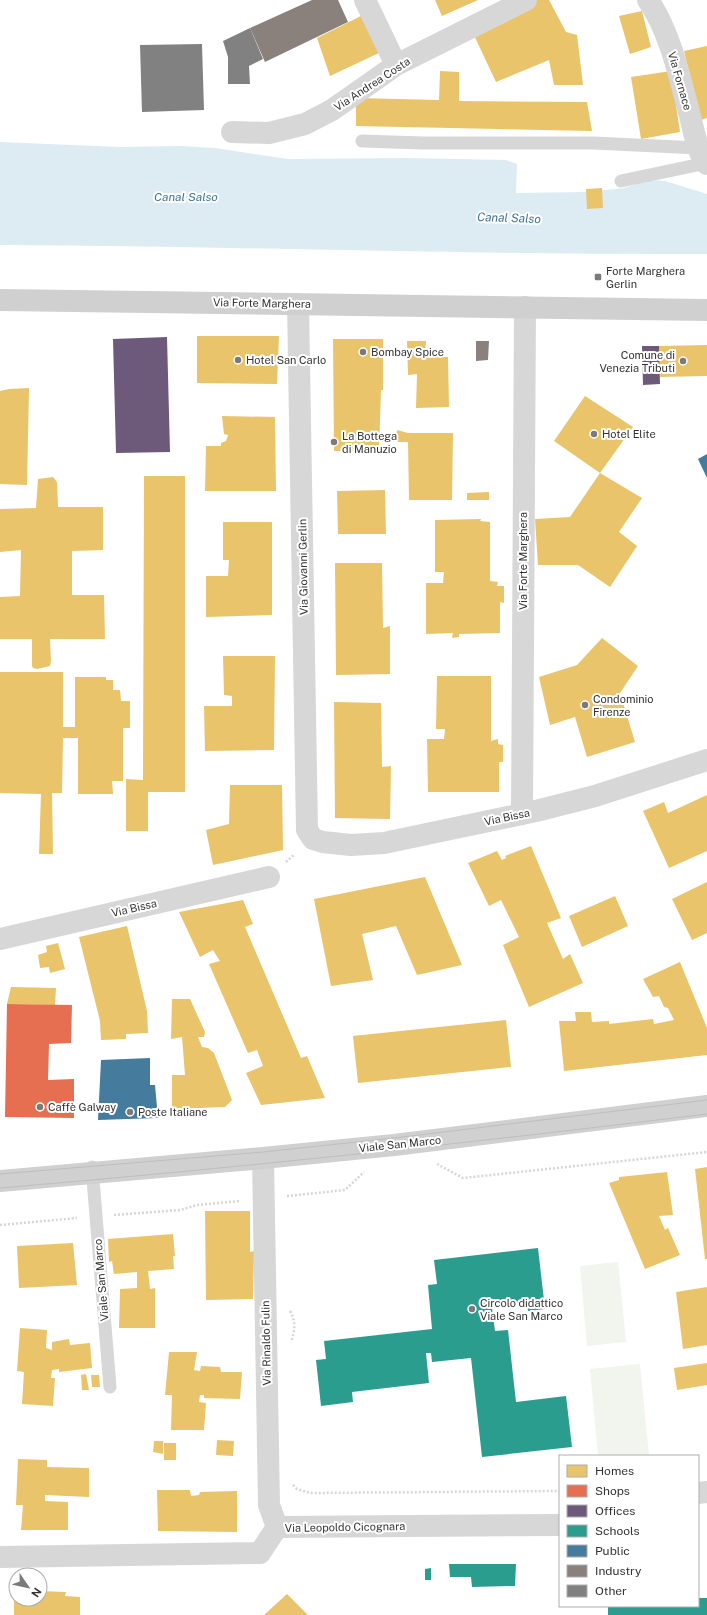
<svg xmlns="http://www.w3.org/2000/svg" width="707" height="1615" viewBox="0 0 707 1615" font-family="'Public Sans',sans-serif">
	<rect width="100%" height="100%" fill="#fff"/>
	<path fill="#f1f5ed" d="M618 1262 626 1342 587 1346 580 1266Z
		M640 1364 649 1456H598L590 1369Z"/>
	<path fill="#ddebf3" d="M0 142 120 147 180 146 215 148 288 159 407 158 506 160 517 164 516 193 587 192 624 188 649 180 665 181 707 194V254C471 255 236 246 0 245Z"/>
	<path fill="#e9c46a" d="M435 0H478L442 16Z
		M535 0H549L566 32 577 35 583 85H554L549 60 496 82 472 31Z
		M642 11 651 47 630 54 619 16Z
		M367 13 381 52 330 76 317 38Z
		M707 46V118L701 120 684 51Z
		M440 71 459 72V101L587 102 592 131 356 126V98L439 100Z
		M671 71 680 132 641 139 631 77Z
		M602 188 603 208 587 209 586 189Z
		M197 336H279L277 384 197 383Z
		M333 339H383V390H381L379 451H334Z
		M407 341H426L425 357H448L449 407 416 408 417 374 408 375Z
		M707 345V376L660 377 659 346Z
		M29 388 27 485 0 484V391L9 389Z
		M585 396 633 427 600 473 554 441Z
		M222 416 275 417 276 491H205L206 446H221V443L226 441 228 435 224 434Z
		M397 430 408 433H453L452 500H409L408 442H396Z
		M600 473 642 498 619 532 637 546 610 587 578 565H538L535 519 570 517Z
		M144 476H185V792H148V831H126V779L143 780Z
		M53 477 57 482 58 507H103V550L72 551V595H104L105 639H50L51 661 50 666 37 669 33 668 32 666V639H0V597L20 596 21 550 0 552V509L36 508 38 479Z
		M385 490 386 534H338L337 491Z
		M489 492V500H467V493Z
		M481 519 480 521 490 522V581L498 582 497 586H504V603L500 602V633L459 634V637L452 638 453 633 426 634V583H443L444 572H435V520Z
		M223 522H272V615L206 617V576H228L229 560H223Z
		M335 563H382L383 628 390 626V674L336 675Z
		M602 638 638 666 620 693 635 742 587 757 575 717 550 725 539 677 577 665Z
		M223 656H275L274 750 205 751 204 706H232V696L224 695Z
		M0 672H63V727H75V677H106V680H113V690H120L121 701H130V728H123V781H112L113 794H78V738H63L62 793H52L53 854H39L41 794 0 793Z
		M437 676H491V741L498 739V744L503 745V762H499V792H428L427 739H444L445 729H436Z
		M334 702 381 703 382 767 391 766 390 819 335 818Z
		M230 785H282L283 850 213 865 206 830 229 824Z
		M707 795V851L669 868 643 811 664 802 668 813Z
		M531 846 561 918 547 923 563 959 570 954 583 983 529 1007 503 945 519 937 501 900 489 906 468 863 497 851 502 860 506 858 505 856Z
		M425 877 462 965 417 975 396 926 362 934 373 980 331 986 314 899Z
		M707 882V933L692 940 672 899Z
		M615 896 628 926 582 947 569 916Z
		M243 900 253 924 245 927 301 1058 307 1056 325 1098 261 1105 246 1073 263 1066 257 1050 248 1053 209 964 220 961 213 950 200 957 179 912Z
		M127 926 147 1011 148 1033 126 1034V1039L101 1040 100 1021 79 937Z
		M58 943 65 969 50 973 49 967 40 968 38 955 47 952 46 946Z
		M680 962 707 1028V1055L564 1071 559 1021H576L575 1012H591L592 1022 609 1021V1024L653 1019 654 1024 674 1020 668 1008 664 1007 659 996 653 997 643 979Z
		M11 987 56 988 55 1005 7 1004Z
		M172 999H190L205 1032 204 1037H198L202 1047 208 1048 214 1053 232 1100 225 1107 172 1109V1075H185L182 1037 171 1039Z
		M506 1020 511 1067 358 1083 353 1036Z
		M707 1167V1259H705L695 1169Z
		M667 1172 673 1215 659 1216 665 1230 668 1228 680 1255 645 1269 609 1183 619 1180V1177Z
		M205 1211H250V1252L254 1251 253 1299 206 1300Z
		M173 1234 175 1256H173L174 1269 148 1271 150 1289 155 1288V1328H119L120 1289 137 1288V1272L114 1274 112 1261 109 1262 108 1239Z
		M73 1243 77 1285 19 1288 17 1246Z
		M707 1287V1345L683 1349 676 1292Z
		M20 1328 47 1330 46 1348 52 1350V1342L69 1339 70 1345 90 1343 92 1368 59 1372V1369L52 1370 51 1378H55L53 1406 22 1404 24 1372 17 1371Z
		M169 1352H197L194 1370 200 1371 201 1366 220 1367 221 1372H242L240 1399 204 1398V1395H200L199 1402 206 1403 204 1430H171L172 1395H165Z
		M707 1363V1385L677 1390 674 1368Z
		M86 1374 89 1390H82L81 1375Z
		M91 1375H99L100 1387H92Z
		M217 1440 234 1441 233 1456 216 1455Z
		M154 1441H163V1454L153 1452Z
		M164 1443H176V1460H164Z
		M18 1459 47 1460V1467L89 1468V1497L45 1495V1501L68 1502V1530H21L23 1505H16Z
		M157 1490H190L191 1496 199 1495 200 1492 237 1491V1532L158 1531Z
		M40 1591 66 1592 65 1596 80 1597V1615H14V1597L16 1596V1599H40Z
		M287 1594 308 1615H264Z"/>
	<path fill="#e76f51" d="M7 1004 72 1005 71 1043 49 1044 48 1080 74 1079V1118L5 1117Z"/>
	<path fill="#6d597a" d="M167 337 170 452 116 453 113 339Z
		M642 346H659L660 384 643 385Z"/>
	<path fill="#2a9d8f" d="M538 1248 545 1309 528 1311 527 1304 492 1308 495 1331 508 1330 516 1402 566 1396 572 1447 482 1457 471 1358 432 1362 431 1353H426L429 1383 352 1392 353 1402 321 1406 316 1360 326 1359 324 1341 432 1329 428 1285 437 1284 434 1260Z
		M449 1564H516L515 1586 472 1587 471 1577H450Z
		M431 1568V1580H425V1569Z
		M698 1598H707V1615H608V1606H698Z"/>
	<path fill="#457b9d" d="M707 454V478L698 459Z
		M150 1058V1085H155L158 1118 98 1120 101 1060Z"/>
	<path fill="#8a817c" d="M312 0H338L348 22 265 62 250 28Z
		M476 341H489L488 360 476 361Z"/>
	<path fill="#818181" d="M250 28 263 59 249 66 250 84H228V57L223 41Z
		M202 44 204 110 142 112 140 45Z"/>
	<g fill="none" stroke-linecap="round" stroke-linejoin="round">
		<path stroke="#d6d6d6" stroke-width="2.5" stroke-dasharray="2 2" stroke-linecap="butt" d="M286 862 295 854
			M437 1164 463 1178 707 1152
			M287 1196 345 1190 364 1172
			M114 1215 180 1210 197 1205 240 1201
			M0 1225 77 1218
			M290 1311C296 1321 295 1331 291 1342
			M293 1485 297 1489 310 1493 560 1491"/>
		<path stroke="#d7d7d7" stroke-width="13" d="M362 141 423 143H594L698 148
			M621 181 706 163
			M92 1167 110 1387"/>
		<path stroke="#d7d7d7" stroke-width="22" d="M365 0 396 65
			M648 0C670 32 679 75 689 112 693 126 697 154 707 164
			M232 132 269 133 305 124 332 110 396 65 526 0
			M298 304 307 830 313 839 323 842 351 845 384 843 536 811 595 796 707 760
			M522 814 525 307
			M0 939 269 877
			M263 1158 269 1505 277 1527
			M698 1493 707 1492
			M0 1557 260 1553 277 1527 560 1525"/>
		<path stroke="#d0d0d0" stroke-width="22" d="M0 300 707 310
			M0 1181 263 1158 394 1145 707 1106"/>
		<path stroke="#bebebe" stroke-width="1" d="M0 1174 263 1152 394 1138 707 1100
			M0 1188C237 1168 471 1143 707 1114"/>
	</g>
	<g fill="#7a7a7a" stroke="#fff" stroke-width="1.5">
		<rect x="594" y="273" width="8" height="8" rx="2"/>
		<circle cx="363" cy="352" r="4"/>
		<circle cx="238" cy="360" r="4"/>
		<circle cx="683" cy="361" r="4"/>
		<circle cx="594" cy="434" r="4"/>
		<circle cx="334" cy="442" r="4"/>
		<circle cx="585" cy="705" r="4"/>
		<circle cx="40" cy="1107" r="4"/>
		<circle cx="130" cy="1112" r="4"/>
		<circle cx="472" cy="1309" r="4"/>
	</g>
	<g text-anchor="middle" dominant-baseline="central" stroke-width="4" stroke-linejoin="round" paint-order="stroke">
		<g font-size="11" fill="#333" stroke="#fff">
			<text transform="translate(680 81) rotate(74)">Via Fornace</text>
			<text transform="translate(372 84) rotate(-33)">Via Andrea Costa</text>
			<text transform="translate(262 303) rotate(1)">Via Forte Marghera</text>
			<text transform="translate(523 561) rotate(-90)">Via Forte Marghera</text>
			<text transform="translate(303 567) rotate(-91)">Via Giovanni Gerlin</text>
			<text transform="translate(507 817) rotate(-12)">Via Bissa</text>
			<text transform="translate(134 908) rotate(-13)">Via Bissa</text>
			<text transform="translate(400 1144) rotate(-6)">Viale San Marco</text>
			<text transform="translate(101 1280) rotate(-95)">Viale San Marco</text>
			<text transform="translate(266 1343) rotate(-91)">Via Rinaldo Fulin</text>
			<text transform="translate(345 1527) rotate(-1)">Via Leopoldo Cicognara</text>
		</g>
		<g font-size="11" fill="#333" stroke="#fff" text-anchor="start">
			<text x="606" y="271">Forte Marghera<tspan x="606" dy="13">Gerlin</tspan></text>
			<text x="371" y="352">Bombay Spice</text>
			<text x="675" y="355" text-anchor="end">Comune di<tspan x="675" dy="13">Venezia Tributi</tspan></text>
			<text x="246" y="360">Hotel San Carlo</text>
			<text x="602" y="434">Hotel Elite</text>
			<text x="342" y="436">La Bottega<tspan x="342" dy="13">di Manuzio</tspan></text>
			<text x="593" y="699">Condominio<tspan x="593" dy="13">Firenze</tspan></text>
			<text x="48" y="1107">Caffè Galway</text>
			<text x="138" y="1112">Poste Italiane</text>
			<text x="480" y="1303">Circolo didattico<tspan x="480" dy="13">Viale San Marco</tspan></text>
		</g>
		<g font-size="12" font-style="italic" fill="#3f7597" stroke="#fff">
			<text x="186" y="197">Canal Salso</text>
			<text transform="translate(509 218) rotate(2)">Canal Salso</text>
		</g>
	</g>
	<rect x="559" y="1455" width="140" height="152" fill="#ffffff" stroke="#adadad"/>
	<rect x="567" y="1465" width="20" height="12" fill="#e9c46a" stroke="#adadad"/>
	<text x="595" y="1475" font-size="12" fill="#333333">Homes</text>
	<rect x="567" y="1485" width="20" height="12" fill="#e76f51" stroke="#adadad"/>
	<text x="595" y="1495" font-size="12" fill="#333333">Shops</text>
	<rect x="567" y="1505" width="20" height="12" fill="#6d597a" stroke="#adadad"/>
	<text x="595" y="1515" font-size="12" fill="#333333">Offices</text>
	<rect x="567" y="1525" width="20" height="12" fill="#2a9d8f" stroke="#adadad"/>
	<text x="595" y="1535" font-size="12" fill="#333333">Schools</text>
	<rect x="567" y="1545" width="20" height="12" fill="#457b9d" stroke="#adadad"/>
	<text x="595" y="1555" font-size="12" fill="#333333">Public</text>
	<rect x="567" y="1565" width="20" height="12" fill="#8a817c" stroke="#adadad"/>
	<text x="595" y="1575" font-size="12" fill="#333333">Industry</text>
	<rect x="567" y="1585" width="20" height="12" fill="#818181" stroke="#adadad"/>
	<text x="595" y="1595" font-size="12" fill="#333333">Other</text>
	<g transform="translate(28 1587) rotate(124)"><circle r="19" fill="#ffffff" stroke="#adadad"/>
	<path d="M0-3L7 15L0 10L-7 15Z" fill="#7a7a7a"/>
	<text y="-6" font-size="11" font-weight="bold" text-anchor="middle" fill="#333333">N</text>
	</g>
</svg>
